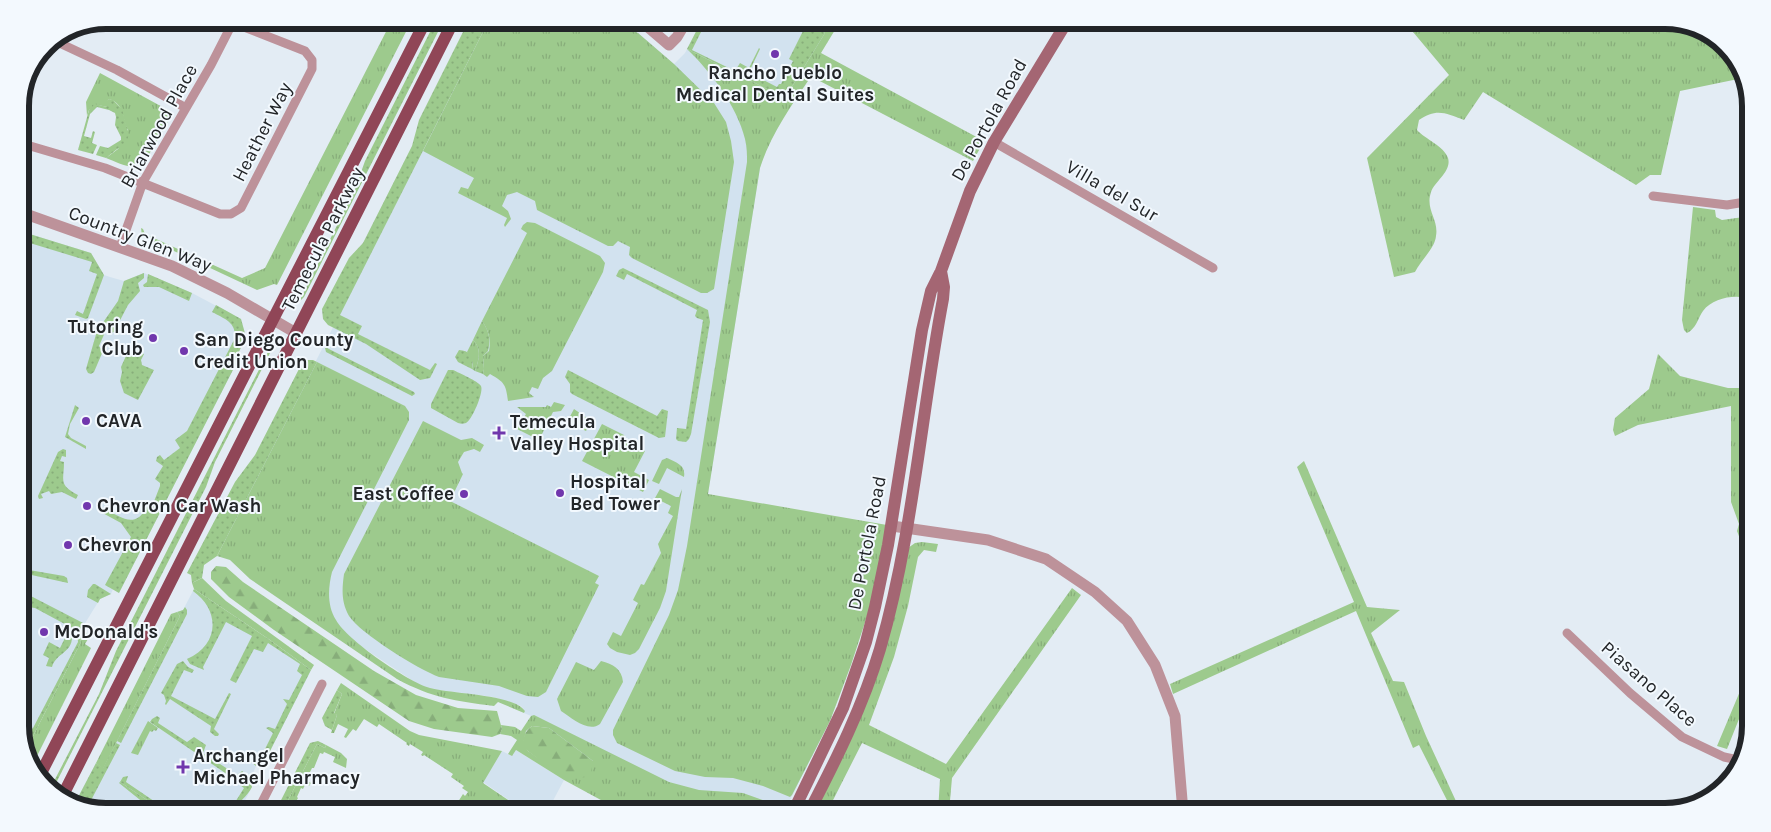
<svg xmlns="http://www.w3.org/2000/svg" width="1771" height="832" viewBox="0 0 1771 832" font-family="Karla,sans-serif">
	<defs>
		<pattern id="grass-tufts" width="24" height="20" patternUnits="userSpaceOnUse" patternTransform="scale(1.25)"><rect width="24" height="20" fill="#9dca8d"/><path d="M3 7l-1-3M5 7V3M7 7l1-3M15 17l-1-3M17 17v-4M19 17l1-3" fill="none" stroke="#87ad7a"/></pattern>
		<pattern id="forest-firs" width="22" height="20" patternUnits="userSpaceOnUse" patternTransform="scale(1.25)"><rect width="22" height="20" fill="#9dca8d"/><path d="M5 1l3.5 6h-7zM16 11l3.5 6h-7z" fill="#87ad7a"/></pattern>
		<pattern id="garden-dots" width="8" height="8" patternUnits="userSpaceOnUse" patternTransform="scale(1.25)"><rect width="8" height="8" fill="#9dca8d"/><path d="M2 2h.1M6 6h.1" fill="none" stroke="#87ad7a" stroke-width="1.8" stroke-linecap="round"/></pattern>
	</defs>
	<rect width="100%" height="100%" fill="#e3ecf4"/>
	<path fill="#d2e2ef" d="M489 20H611L638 33 674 64 685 53 702 20H833L764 154 760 168 708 494 830 721 784 812H662L531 716 524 713 525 711 521 706 493 697 431 689 419 685 356 643 221 548Z
		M20 231 91 253 104 275 110 277 124 281 144 273 192 293 241 319 246 337 236 358 237 362 119 593 113 589 111 594 100 599 79 633 81 642 26 749 20 732Z
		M194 589 311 670 266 759 256 766 250 780 252 787 239 812H106L74 805 96 763 103 768 180 616 177 612 183 610Z
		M516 750 564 780 547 812H526L483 782 502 751 512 756Z"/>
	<path fill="url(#grass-tufts)" fill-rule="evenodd" d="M392 20H412L277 285 274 284 257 290 142 236 141 228 143 229 145 234 242 278 265 268Z
		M489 20H611L638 33 674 64 714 103 726 122 731 141 734 162 714 289 707 293H701L632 258 629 255 630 247 618 241 613 246H608L537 210 535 201 517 192 507 195 502 206 508 211 511 219 505 227 504 225 507 218 458 193 461 187 468 189 474 178 423 151Z
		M823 20H841L821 53 984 141 973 161 814 78H810C791 106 770 136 760 168L708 494 887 525 873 598 851 665 830 721 792 795 790 797 763 786 733 778 705 777 675 771 617 743 613 735V730L669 615 678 590 687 546 747 162C747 155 747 147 745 139 737 106 711 72 687 49L785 98 825 33 814 27 817 23 820 25Z
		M1403 20H1665L1698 27 1736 58 1743 78 1680 91 1661 175H1650L1636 185 1483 92 1464 120C1446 113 1436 108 1419 120L1417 130C1425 139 1444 146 1448 158 1452 171 1435 181 1431 192 1425 210 1439 219 1436 236 1435 248 1421 260 1415 272L1394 277 1367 158 1449 75Z
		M100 73 168 110 169 120 144 163C134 172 117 162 106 158L118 149 128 130C122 119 125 104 109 99L107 101V107L98 105 89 110 87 116 86 102Z
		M1693 207 1715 210 1716 217 1722 220 1751 216V299C1737 294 1713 297 1703 311 1698 318 1696 329 1687 333L1684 330 1682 320Z
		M527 222 535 223 600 256 605 263 603 272 552 371 543 378 538 389 532 387 529 393 534 397 508 401C506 384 504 382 490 374L487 377 483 374 484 369 483 356 489 351C491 339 489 331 482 321L527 233 521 229 523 225Z
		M473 340C482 349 479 360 475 371L472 369 473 363 467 352Z
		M1658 354 1680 376 1728 388H1746L1751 385V564L1744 542 1740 539 1737 531 1739 524 1731 502V406L1638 425 1615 436 1613 430 1615 418 1649 389Z
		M317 362 405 406 409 412V420L332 572C328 588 327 606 336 620 347 640 408 682 430 688 451 694 513 694 525 711L524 713 498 702 494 706C455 701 432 698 397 679L250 579 230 560 217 556Z
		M554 402 565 405 561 411 553 412 539 440 513 427 516 422 520 424 526 414 517 407H546L547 405 551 407Z
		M574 409 587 418 589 426 586 431 567 422Z
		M423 421 461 440 472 438 484 445 480 452 474 449 464 452 458 462 462 473 463 474 450 501 599 576 595 583 599 585 546 692 538 697 527 696 499 686 439 677C418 669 361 634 349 616 341 602 342 589 344 574Z
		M602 424 624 435 627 442 645 451 634 472 649 480 643 492 582 461Z
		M667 458C677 463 686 465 684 477L667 468 659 484 652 481 662 460Z
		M1304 461 1367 607 1400 610 1371 633 1393 681 1404 682 1426 736 1461 812H1453L1419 745 1413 748 1356 611 1173 694 1170 684 1354 602 1297 467Z
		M660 489 676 497H679L682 489 666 591 660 608 639 649 635 653 630 655 617 652 610 648 607 644 613 632 621 636 638 603 633 600 641 584 644 585 661 553 658 544 673 516 668 513 671 506 655 498Z
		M922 542 938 544 936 552 924 550 918 557 908 606 894 657 869 725 946 764 1072 588 1081 595 952 778 949 812H938L940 779 862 743 827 812H815L841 760 908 548 915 543Z
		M202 578 226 601 314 665 311 670 270 640 194 589 192 583Z
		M177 612 180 616 103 769 96 763 171 614Z
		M82 630 87 633 88 639 85 644 91 648 32 766 26 747 29 744 81 642 79 633Z
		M601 661C613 664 622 669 623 682L600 724C588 733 572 718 561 711L557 699 576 662 594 670Z
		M1751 665V689L1727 749 1717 746Z
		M341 683 410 731 419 735 502 751 483 783 526 812H506L507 809 490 800 484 812H466L456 805 463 794 465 796 468 792 462 788 464 786 451 777 453 774 424 755 423 756 421 755 423 752 410 744 409 746 406 744 407 743 379 724 377 727 364 719 356 731 353 729 346 738 344 737 348 729 338 724 334 733H331L337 715 334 714 342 694 337 690Z
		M534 715 669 782 699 790 743 793 777 805 782 812H623L564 780 516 750 512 756 508 754 517 740 511 736 500 734 502 729 501 725 515 727 521 731 531 716ZM532 726 549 728 593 761 538 758 528 751 523 744 526 731Z
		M148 721 158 728 156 731 154 730 152 732 150 731 138 755 131 753Z
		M317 744 325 748 326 745 341 753 347 759 346 768 333 762 335 757 324 752 323 754 320 753 314 768H312L308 776 309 777 308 781 311 783 309 786 305 785 303 789 301 788 297 797 298 798 290 812H282Z
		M120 782 165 812H155L119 783Z"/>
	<path fill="url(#forest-firs)" d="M216 566 226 567 243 582 374 671 416 695 458 708 497 711 502 729 500 734 492 737 434 729 409 721 274 630 229 597 211 579V572Z
		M532 726 549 728 593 761 591 773 588 777C579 778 569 777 561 774 552 770 530 753 522 746 524 737 524 732 532 726Z"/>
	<path fill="url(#garden-dots)" d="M436 20H444L304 297 299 302 355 189 365 161Z
		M469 20H489L340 315 362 326 358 334 430 370 435 363 437 364 430 378 420 380 366 344 328 325 323 319 322 309 349 258 363 243 412 146 419 120Z
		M702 20H707L692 50 735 71 740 63 749 68 759 48 760 49 750 70 751 71 750 73 777 87 779 84H781L793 61 789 59 804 29 786 20H810L817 23 814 27 825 33 785 98 687 49Z
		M109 99 113 100 122 109 129 135 126 142 106 158 96 155 100 146 108 148 121 140V137L115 125 116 117 115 113 109 110 97 107 90 114 84 136 91 138 93 131 95 132 92 143 97 145 93 154 78 150 89 110 95 104 107 107 106 101Z
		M20 231 91 253 104 275 88 318 86 319 75 315 77 311 83 314 97 274 89 271 92 262 20 240Z
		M623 268 708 310 710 322 691 434 689 439 686 442 678 441 676 439 677 428 686 429 703 320 697 318 695 316 697 310 627 274 624 280 616 276 619 270Z
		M144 273V278L138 283 140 291 128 305 114 332 111 333 106 330 99 346 103 351 94 372 91 374 88 373 86 369 97 331 118 301 124 281Z
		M148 274 192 293 189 301 159 287H144L143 285 147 282Z
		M216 305 241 319 246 337 236 358 237 362 119 593 105 585 131 537 121 523 99 511 101 507C123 518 136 531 149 503L153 504 160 486V483L155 479 163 466 156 461 157 457 160 455 164 460 180 448 175 440 187 431 234 340C238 323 225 319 212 312Z
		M482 321C489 331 491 339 488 351L483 356 484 369 483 374 475 371C479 360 482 349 473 340Z
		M271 346 272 349 215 462 206 487 53 789 51 787 99 694 116 651Z
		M130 347 144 354 141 360 142 365 154 370 138 400 124 393 120 381 122 372 121 367Z
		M325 348H327L414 392 415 394 412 396 326 352Z
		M459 350C472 351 474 358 472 369L458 362 455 357Z
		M307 360H313L317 362 217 556 204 565 202 578 192 583 191 575 187 573 235 482 255 455 301 365Z
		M448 370H453C459 373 478 381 481 386 484 392 472 420 466 423 463 424 461 424 458 423L431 408V404Z
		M568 370 657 416 662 409 668 411 665 437 659 438 572 394 570 392V384L565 377Z
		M75 405 79 408 70 424 68 434 71 438 86 446V449L65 437Z
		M63 449 66 450V457L62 456 60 461 64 462C64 481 58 484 78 495L76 499 62 492 51 494 49 491 41 494 43 498 39 499 38 496 58 452Z
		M23 554 30 555 29 570 64 576 67 578 68 583 27 574 22 566Z
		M93 584H95L111 594 100 599 98 603 87 597 88 590Z
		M194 589 270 640 311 670 266 759 256 766 250 761 253 757 260 759 273 733 266 728 269 727 275 729 287 704 283 699 289 700 302 675 297 671 300 664 268 643 263 652 254 649 236 683 230 680 252 636 226 622 203 667 204 670 190 664 187 659C219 645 221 611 193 591Z
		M23 592 85 624 79 633 81 642 30 742 24 739 27 733 33 728 78 642 77 632 74 629 35 608 20 606V593Z
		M185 607 187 610V614L121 743 117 741 180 616 177 612 183 610Z
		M67 634 72 637C72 653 56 653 52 667L46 666 49 658 43 655 49 642 60 648Z
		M183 661 188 667 194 670 192 673 184 670 171 696 215 719 229 693 231 694 214 729 219 734 218 736H215L210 732 211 726 170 699 166 705 165 704 166 701 164 695 161 693 177 664Z
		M337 690 342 694 334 713 337 715 332 730 325 726 322 718Z
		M157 716 160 718 158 723 187 742 194 737 206 745 203 753 237 775 242 771 251 777 250 780 252 787C247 797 238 802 232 812H229L244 788 237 783V781L150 722 152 719Z
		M318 741 326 745 325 748 317 744 282 812H275L310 743Z
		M116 743 120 745 87 808 74 805 96 763 103 768Z
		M128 776 126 782 170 812H165L120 782 123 777Z"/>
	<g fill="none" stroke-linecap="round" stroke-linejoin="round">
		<path stroke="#bd929a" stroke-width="9" d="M53 40 117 70 186 108
			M994 142 1213 268
			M20 143 105 168 220 214H231L241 208 312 69V60L305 51 226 20
			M1653 196 1727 205 1751 201
			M120 247 143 182 211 65 232 24
			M1567 633 1630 693 1682 737 1724 757 1743 761
			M257 812 322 684"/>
		<path stroke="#bd929a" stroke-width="11" d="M635 20 648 27 669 45 677 37 687 20
			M20 212 172 266 227 293 296 333
			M892 526 988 540 1046 559 1095 592 1127 621 1155 665 1175 716 1183 812"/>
		<path stroke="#a46673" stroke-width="12" d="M793 812 843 708 866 642 875 607 888 545 922 330 931 291 941 271 970 191 994 142 1068 20
			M809 812C836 760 863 706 880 649 913 535 921 415 943 299L944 287 941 271"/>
		<path stroke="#904657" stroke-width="12" d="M39 777 426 20
			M62 797 454 20"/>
	</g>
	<g fill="#7137ad" stroke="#f3f9fe" stroke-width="2">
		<circle cx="775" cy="54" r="5"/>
		<circle cx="153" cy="338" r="5"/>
		<circle cx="184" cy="351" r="5"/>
		<circle cx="86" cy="421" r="5"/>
		<path d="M496.5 425.5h5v5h5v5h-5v5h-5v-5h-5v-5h5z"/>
		<circle cx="560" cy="493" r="5"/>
		<circle cx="464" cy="494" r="5"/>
		<circle cx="87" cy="506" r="5"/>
		<circle cx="68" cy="545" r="5"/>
		<circle cx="44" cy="632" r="5"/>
		<path d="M180.5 759.5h5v5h5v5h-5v5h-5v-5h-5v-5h5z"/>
	</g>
	<g text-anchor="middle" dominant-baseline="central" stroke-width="4" stroke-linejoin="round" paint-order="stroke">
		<g font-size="19" font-weight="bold" fill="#222528" stroke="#f3f9fe" text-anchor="start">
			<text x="775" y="73" text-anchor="middle">Rancho Pueblo<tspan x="775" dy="22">Medical Dental Suites</tspan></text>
			<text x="143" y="327" text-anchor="end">Tutoring<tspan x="143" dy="22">Club</tspan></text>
			<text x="194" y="340">San Diego County<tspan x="194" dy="22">Credit Union</tspan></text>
			<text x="96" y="421">CAVA</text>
			<text x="510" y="422">Temecula<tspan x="510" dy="22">Valley Hospital</tspan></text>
			<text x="570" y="482">Hospital<tspan x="570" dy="22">Bed Tower</tspan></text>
			<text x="454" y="494" text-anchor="end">East Coffee</text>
			<text x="97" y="506">Chevron Car Wash</text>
			<text x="78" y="545">Chevron</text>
			<text x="54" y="632">McDonald's</text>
			<text x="193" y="756">Archangel<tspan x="193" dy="22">Michael Pharmacy</tspan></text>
		</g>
		<g font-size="19" fill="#222528" stroke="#f3f9fe">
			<text transform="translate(989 120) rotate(-61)">De Portola Road</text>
			<text transform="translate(159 126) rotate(-61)">Briarwood Place</text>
			<text transform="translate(262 132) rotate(-63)">Heather Way</text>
			<text transform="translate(1112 191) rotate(30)">Villa del Sur</text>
			<text transform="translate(140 239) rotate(21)">Country Glen Way</text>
			<text transform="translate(323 239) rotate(-63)">Temecula Parkway</text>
			<text transform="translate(867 543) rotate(-79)">De Portola Road</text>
			<text transform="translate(1649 684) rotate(41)">Piasano Place</text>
		</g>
	</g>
	<path d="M0 0H1771V832H0ZM106 29H1665A77 77 0 0 1 1742 106V726A77 77 0 0 1 1665 803H106A77 77 0 0 1 29 726V106A77 77 0 0 1 106 29Z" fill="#f3f9fe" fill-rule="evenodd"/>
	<path fill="none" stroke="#222528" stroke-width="6" d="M106 29H1665A77 77 0 0 1 1742 106V726A77 77 0 0 1 1665 803H106A77 77 0 0 1 29 726V106A77 77 0 0 1 106 29Z"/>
</svg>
